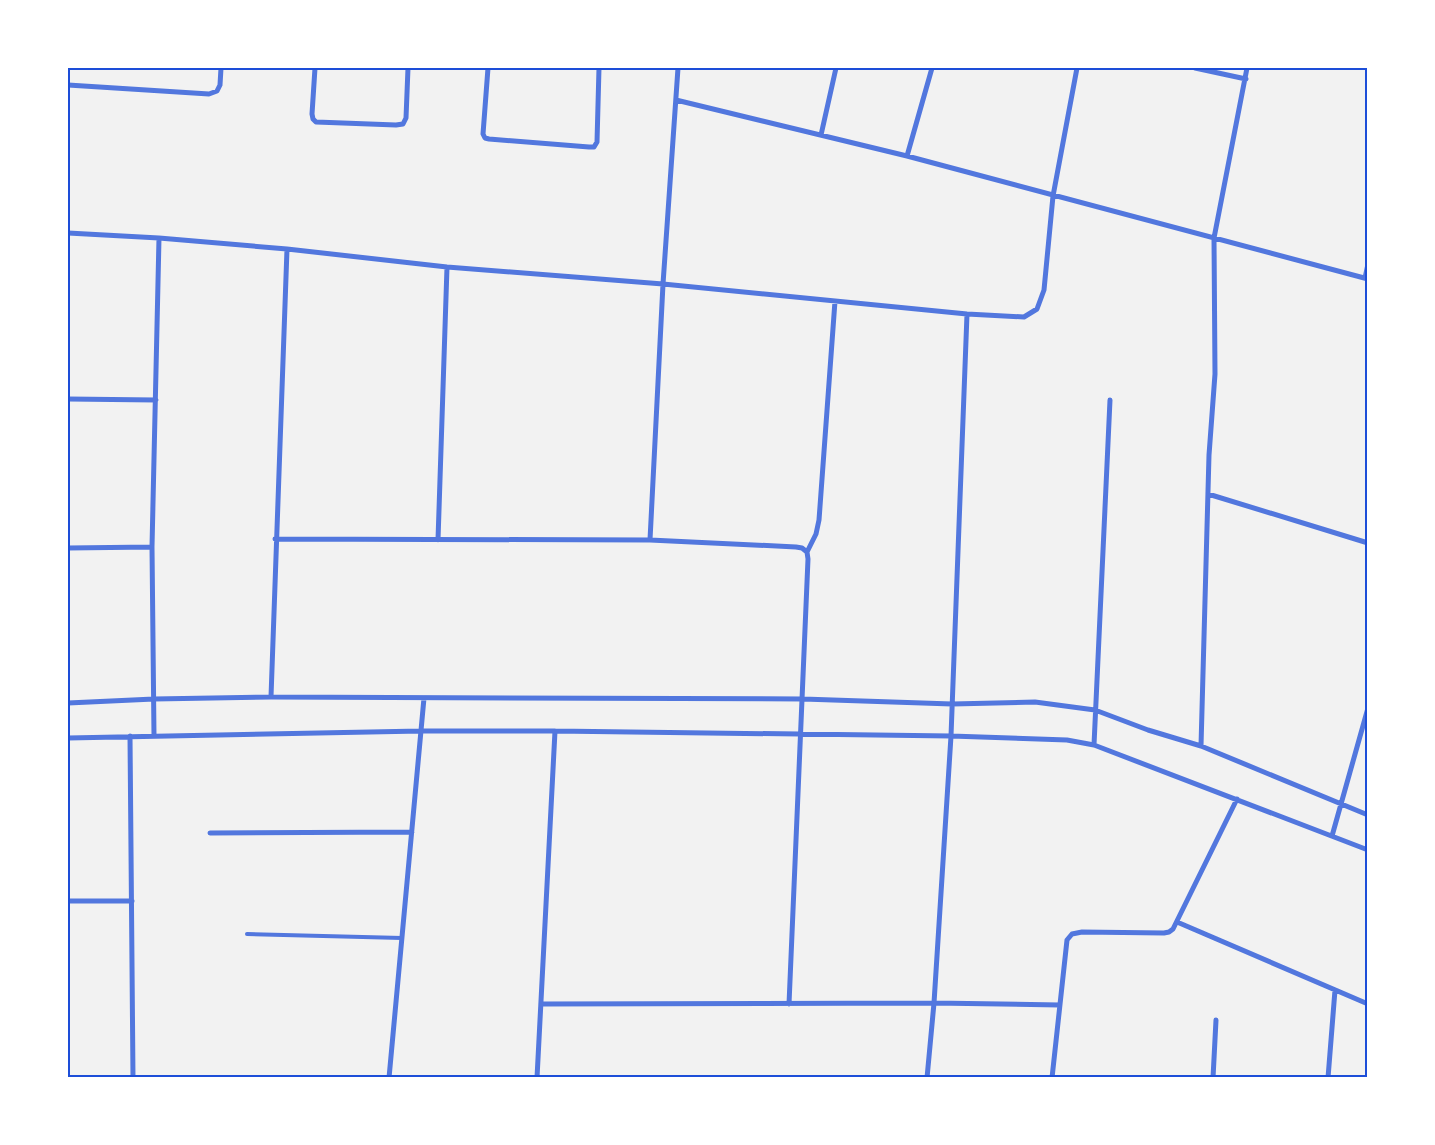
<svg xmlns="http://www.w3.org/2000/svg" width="1435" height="1145" viewBox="0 0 1435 1145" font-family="'Golos Text',sans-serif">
	<rect width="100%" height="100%" fill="#f2f2f2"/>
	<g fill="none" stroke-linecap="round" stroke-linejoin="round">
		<path stroke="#5277de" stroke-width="4" d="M247 934 402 938"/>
		<path stroke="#5277de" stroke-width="5" d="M315 68 312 114 313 119 316 122 396 125 403 124 406 118 408 68
			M488 68 483 134 485 138 489 139 589 147H594L597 142 599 68
			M1195 68 1246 79
			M68 85 209 94 217 91 220 85 221 68
			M676 100 907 156 1368 279
			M821 135 836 68
			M907 156 932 68
			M68 233 159 238 287 249 447 267 663 284 967 314 1024 317 1037 309 1044 290 1053 196 1077 68
			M1365 278 1368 264
			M68 399 156 400
			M1208 494 1368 543
			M275 539 650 540 796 547 802 548 807 552 808 559 789 1004
			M438 540 447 267
			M650 540 663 284 678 68
			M152 547 154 736
			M68 548 152 547 159 238
			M807 552 816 534 819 520 835 301
			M271 697 287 249
			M68 703 154 699 271 697 803 699 952 704 1035 702 1095 710 1148 730 1201 746 1368 815
			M130 736 133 1078
			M68 738 421 731H555L951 736 1067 740 1094 745 1368 850
			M1094 745 1110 400
			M1201 746 1209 455 1215 374 1214 238 1247 68
			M210 833 412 832
			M1332 836 1368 708
			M68 901H132
			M1177 922 1368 1004
			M541 1004 934 1003 1060 1005
			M389 1078 424 698
			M537 1078 555 731
			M927 1078 934 1003 951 736 967 314
			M1052 1078 1067 940 1072 934 1082 932 1164 933 1169 932 1173 929 1237 799
			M1213 1078 1216 1020
			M1328 1078 1335 990"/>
	</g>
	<rect width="1435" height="1145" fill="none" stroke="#ffffff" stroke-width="138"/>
	<rect x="69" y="69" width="1297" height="1007" fill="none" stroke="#1d4ed8" stroke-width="2"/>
</svg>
